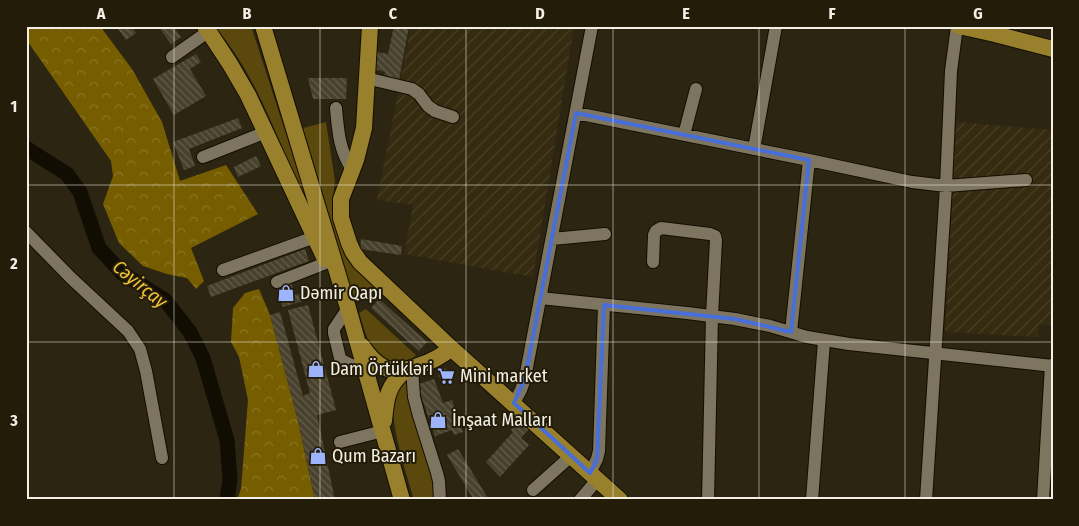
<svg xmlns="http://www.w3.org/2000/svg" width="1079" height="526" viewBox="0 0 1079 526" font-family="'Fira Sans Condensed',sans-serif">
	<defs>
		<pattern id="industrial-furrows" width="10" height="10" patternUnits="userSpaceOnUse" patternTransform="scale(1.25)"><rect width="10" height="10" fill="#342b10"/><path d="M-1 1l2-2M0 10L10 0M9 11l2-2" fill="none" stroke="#484027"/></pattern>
		<pattern id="forest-crowns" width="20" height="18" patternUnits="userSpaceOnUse" patternTransform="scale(1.25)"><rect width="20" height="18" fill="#755d00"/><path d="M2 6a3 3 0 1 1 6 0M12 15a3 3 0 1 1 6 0" fill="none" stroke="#897525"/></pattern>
		<pattern id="building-back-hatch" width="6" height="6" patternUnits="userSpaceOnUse" patternTransform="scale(1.25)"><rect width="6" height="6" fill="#48412d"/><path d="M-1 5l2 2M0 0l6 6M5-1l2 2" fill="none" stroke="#635d4b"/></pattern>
	</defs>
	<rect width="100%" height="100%" fill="#2c2512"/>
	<path fill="url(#industrial-furrows)" d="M411 26H574L533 277 404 254 413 205 377 200Z
		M956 122 1053 130V325L1039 324 1038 337 945 332Z"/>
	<path fill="#5a480c" d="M214 26H251L313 217C281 153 262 80 214 26Z
		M326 122 335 181 332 207 335 221 376 285 353 298 303 128Z
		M366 309 416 355C412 360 405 362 398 362 393 362 387 362 382 360 369 353 364 326 359 313Z
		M408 379 432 474 434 500H414C407 475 385 412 396 390 399 386 404 382 408 379Z"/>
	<path fill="url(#forest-crowns)" d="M26 26H100L132 69 162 122 180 181 226 165 258 214 191 248 204 281 196 289 187 278 167 274 143 266 119 243 103 204 113 176 111 161 26 39Z
		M259 289 270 315 298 421 315 500H237L241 489 248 400 239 357 231 342 233 308 245 293Z"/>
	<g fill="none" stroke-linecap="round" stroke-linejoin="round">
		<path stroke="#120d03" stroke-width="15" d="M26 148 67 174 80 192 99 248 122 273 165 300 190 332 203 358 227 440 230 479 227 500"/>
	</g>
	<path fill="url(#building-back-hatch)" d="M116 26H131L136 33 126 40Z
		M158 26H173L181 37 171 44Z
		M394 26H409L399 80 384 77 385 72 374 69 377 52 388 54Z
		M196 54 201 62 190 69 206 96 174 115 153 79Z
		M308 78H347L346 99H313Z
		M238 118 242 128 189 149 195 166 184 170 173 142Z
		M256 156 261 166 238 177 234 167Z
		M361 239 402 246 401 255 360 249Z
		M305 249 309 261 211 297 207 286Z
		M291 282 295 295 304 293 306 300 283 307 276 286Z
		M379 299 427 342 419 351 371 308Z
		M308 305 336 410 317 415 335 500H315L298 421 270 315 280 312 303 396 310 393 288 310Z
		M445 368 454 376 447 383 438 376Z
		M434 379 443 403 452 400 463 432 454 435 452 430 435 436 419 390 421 389 419 384Z
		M519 420 529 429 521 438 529 445 500 477 486 462 513 432 511 430Z
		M458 449 489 500H474L447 455Z"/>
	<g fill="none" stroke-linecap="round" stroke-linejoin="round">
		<g stroke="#140e00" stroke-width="14">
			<path id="minor" d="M172 57 209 31
				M366 78 412 89 419 94 428 106 435 111 453 117
				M336 108C338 130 339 150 352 169
				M576 113 809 160 912 182 946 186 1026 180
				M684 135 696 89
				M754 149 776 26
				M203 157 266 132
				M26 232 71 278 128 331 140 349 146 371 162 458
				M552 239 605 234
				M653 262 654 235 656 231 661 228 710 234 715 236 716 240 712 316 708 500
				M223 270 315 237
				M277 282 326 263
				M540 298 687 313 735 319 770 326 807 337 849 344 1053 366
				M348 308 334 329V333L340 358 343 361 366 372
				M791 332 809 160
				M412 368 414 397 419 416 437 473 439 481 440 500
				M514 403 521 390 525 378 592 26
				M340 442 383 431
				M590 473 597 459 599 451 604 305
				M533 490 571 456
				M580 500 597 480
				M812 500 824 341
				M926 500 946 186 951 71 957 26
				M1043 500 1051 365"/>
		</g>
		<g stroke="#140e00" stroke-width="18">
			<path id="major" d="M205 26 230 64 248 95 325 259
				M263 26 348 308 402 500
				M370 26 364 128 356 160 341 199V218L349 243 353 252 360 262 451 348 620 500
				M959 26 995 34 1053 49
				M362 346C378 369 391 376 418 366 431 362 441 357 451 348
				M384 421C386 400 387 385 405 371"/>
		</g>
		<use href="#minor" stroke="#7d7560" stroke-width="12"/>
		<use href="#major" stroke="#98802c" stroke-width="16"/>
	</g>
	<path fill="none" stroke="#486eda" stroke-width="4" stroke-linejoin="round" d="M576 113 809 160 791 332 735 319 604 305 597 459 590 473 514 403 525 378Z"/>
	<path fill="none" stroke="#f4efe4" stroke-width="1" stroke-opacity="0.55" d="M174 26V500M320 26V500M466 26V500M613 26V500M759 26V500M905 26V500M26 185H1053M26 342H1053"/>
	<defs>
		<g id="shop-bare" transform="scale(1.35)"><path d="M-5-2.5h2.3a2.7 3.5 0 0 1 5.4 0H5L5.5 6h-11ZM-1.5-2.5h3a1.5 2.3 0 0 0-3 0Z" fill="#9db4fd" stroke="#221c09" stroke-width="2.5" paint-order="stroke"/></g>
		<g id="supermarket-bare" transform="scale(1.35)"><path d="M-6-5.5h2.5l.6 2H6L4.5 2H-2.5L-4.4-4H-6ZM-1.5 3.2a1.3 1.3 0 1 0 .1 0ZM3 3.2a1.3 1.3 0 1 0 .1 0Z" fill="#9db4fd" stroke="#221c09" stroke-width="2.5" paint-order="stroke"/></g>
	</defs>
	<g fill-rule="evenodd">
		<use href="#shop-bare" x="286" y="293"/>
		<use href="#shop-bare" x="316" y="369"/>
		<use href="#supermarket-bare" x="446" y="376"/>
		<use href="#shop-bare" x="438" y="420"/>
		<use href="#shop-bare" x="318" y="456"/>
	</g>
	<g text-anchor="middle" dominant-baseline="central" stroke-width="4" stroke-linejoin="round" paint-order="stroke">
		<g font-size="18" fill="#f4efe4" stroke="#221c09" text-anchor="start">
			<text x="300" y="293">Dəmir Qapı</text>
			<text x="330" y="369">Dam Örtükləri</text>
			<text x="460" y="376">Mini market</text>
			<text x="452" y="420">İnşaat Malları</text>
			<text x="332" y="456">Qum Bazarı</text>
		</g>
		<g font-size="19" font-style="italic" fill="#eec336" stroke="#221c09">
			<text transform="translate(140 284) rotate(39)">Cəyirçay</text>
		</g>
	</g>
	<rect width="1079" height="526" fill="none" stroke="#221c09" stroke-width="55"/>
	<rect x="28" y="28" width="1024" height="470" fill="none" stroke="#f4efe4" stroke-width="2"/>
	<g font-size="16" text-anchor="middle" font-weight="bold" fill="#f4efe4">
		<text x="101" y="19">A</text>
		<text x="247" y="19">B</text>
		<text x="393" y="19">C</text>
		<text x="540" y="19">D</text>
		<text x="686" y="19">E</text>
		<text x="832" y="19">F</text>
		<text x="978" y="19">G</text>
		<text x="14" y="112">1</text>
		<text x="14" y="269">2</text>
		<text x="14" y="426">3</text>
	</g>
</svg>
